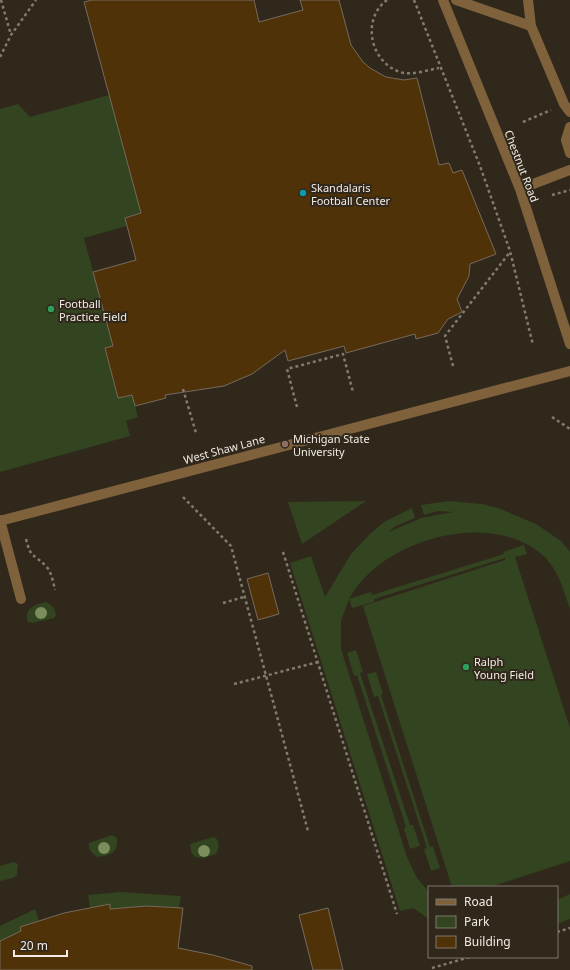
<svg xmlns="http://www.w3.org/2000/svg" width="570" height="970" viewBox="0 0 570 970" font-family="'Noto Sans',sans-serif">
	<rect width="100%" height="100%" fill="#31281c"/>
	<path fill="#324420" d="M109 95 141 213 125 218 127 226 84 238 113 346 105 348 118 398 132 395 138 417 126 421 130 436 0 472V109L18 104 30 117Z
		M366 501 302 544 288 502Z
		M449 501 482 504 498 508 536 524 561 541 570 552V609C563 588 557 566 539 552 485 510 380 541 349 599L371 592 372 595 504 554 503 552 524 545 527 554 515 557 570 728V861L490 887H452L363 606 505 560V558L374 599V602L352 608 349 599 341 621V649L407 857 417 878 429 892V919L413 908 400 911 290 563 311 556 325 597 351 554 370 534 384 522 412 508 415 518 394 527 389 532 421 518 453 512 438 511 424 515 421 505Z
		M46 602C52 605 55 608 56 615L54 618 32 623 28 622C23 609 35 604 46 602Z
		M356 650 363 672 360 673 410 825H413L420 846 410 849 404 828 406 827 357 675 354 676 347 653Z
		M376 672 383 694 381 695 430 847 433 846 440 868 431 871 424 849 427 848 378 696 374 697 367 674Z
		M112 835 117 838C119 852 110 856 97 857 92 853 88 850 89 843Z
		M213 837 216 838C220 844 219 847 216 854L204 858 195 857 191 852 190 844Z
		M14 862 18 864 17 875 13 878 0 881V866Z
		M121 892 181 896 179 908 146 906 110 909 109 904 90 908 88 895Z
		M570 894V919L557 924V900Z
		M35 909 39 921 20 927 21 931 0 941V926Z"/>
	<path fill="#503208" stroke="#766a5d" d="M92 0H254L259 22 303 10 300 0H339L351 45 363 62 370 68 386 77 404 80 417 78 439 165 449 163 453 173 462 170 496 254 470 264 469 276 457 299 462 312 448 319 438 333 416 339 415 334 346 353 344 346 288 361 285 350 252 374 224 386 165 395 166 398 135 406 132 395 118 398 105 348 113 346 93 272 136 260 125 218 141 213 84 2Z
		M268 573 279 614 258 620 247 579Z
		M110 904V909L146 906 183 908 178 948 213 955 252 966V970H0V941L21 931 20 927 64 913Z
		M328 908 343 970H313L299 915Z"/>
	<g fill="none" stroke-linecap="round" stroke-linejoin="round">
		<path stroke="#837b70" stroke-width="2.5" stroke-dasharray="3 3" stroke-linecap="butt" d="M1 0 11 35
			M387 0C361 19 370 62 400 72 412 76 427 70 439 68
			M414 0 480 166 510 251 533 345
			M0 57 11 35 36 0
			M523 122 551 110
			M552 195 570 190
			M453 366 445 336 510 252
			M183 389 196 433
			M297 407 287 369 343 354 353 392
			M552 417 570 429
			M183 497 231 546 308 831
			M26 539C31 559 33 553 46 566 52 573 53 582 55 590
			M283 552 397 914
			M223 603 244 597
			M234 684 318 662
			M557 932 570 928
			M432 968 470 957"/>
		<path stroke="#7f623c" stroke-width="10" d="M443 0 520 189 570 344
			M456 0 531 26
			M528 0 531 26 564 104 570 112
			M570 127 566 140 570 153
			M520 189 570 170
			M0 520 21 599
			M0 521 570 371"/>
	</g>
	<g fill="#7a8d5b">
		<circle cx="41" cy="613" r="6"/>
		<circle cx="104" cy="848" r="6"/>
		<circle cx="204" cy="851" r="6"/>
	</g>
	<circle fill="#0f9aa8" stroke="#31281c" stroke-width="1.5" cx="303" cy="193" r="4"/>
	<g fill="#2e9e5b" stroke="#31281c" stroke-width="1.5">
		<circle cx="51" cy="309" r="4"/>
		<circle cx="466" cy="667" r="4"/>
	</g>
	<circle fill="#8d6e63" stroke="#31281c" stroke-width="1.5" cx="285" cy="444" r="4"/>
	<g text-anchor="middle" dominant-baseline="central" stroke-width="4" stroke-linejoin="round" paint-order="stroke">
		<g font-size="11" fill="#f2ebe3" stroke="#31281c">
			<text transform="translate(522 166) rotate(69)">Chestnut Road</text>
			<text transform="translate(224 449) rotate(-15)">West Shaw Lane</text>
		</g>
		<g font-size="11" fill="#f2ebe3" stroke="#31281c" text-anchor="start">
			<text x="311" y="187">Skandalaris<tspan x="311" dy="13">Football Center</tspan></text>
			<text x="59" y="303">Football<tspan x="59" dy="13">Practice Field</tspan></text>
			<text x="293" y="438">Michigan State<tspan x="293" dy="13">University</tspan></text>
			<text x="474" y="661">Ralph<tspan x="474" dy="13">Young Field</tspan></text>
		</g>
	</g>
	<rect x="428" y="886" width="130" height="72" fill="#31281c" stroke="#7e766c"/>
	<rect x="436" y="899" width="20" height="6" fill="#7f623c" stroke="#7e766c"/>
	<text x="464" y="906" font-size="12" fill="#f2ebe3">Road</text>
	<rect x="436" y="916" width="20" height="12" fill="#324420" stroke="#7e766c"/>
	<text x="464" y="926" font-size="12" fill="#f2ebe3">Park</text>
	<rect x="436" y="936" width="20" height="12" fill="#503208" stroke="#7e766c"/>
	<text x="464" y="946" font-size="12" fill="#f2ebe3">Building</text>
	<path d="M14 950v6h53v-6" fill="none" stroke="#f2ebe3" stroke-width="2"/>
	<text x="20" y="950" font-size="12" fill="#f2ebe3" stroke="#31281c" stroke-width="3" paint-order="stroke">20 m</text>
</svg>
